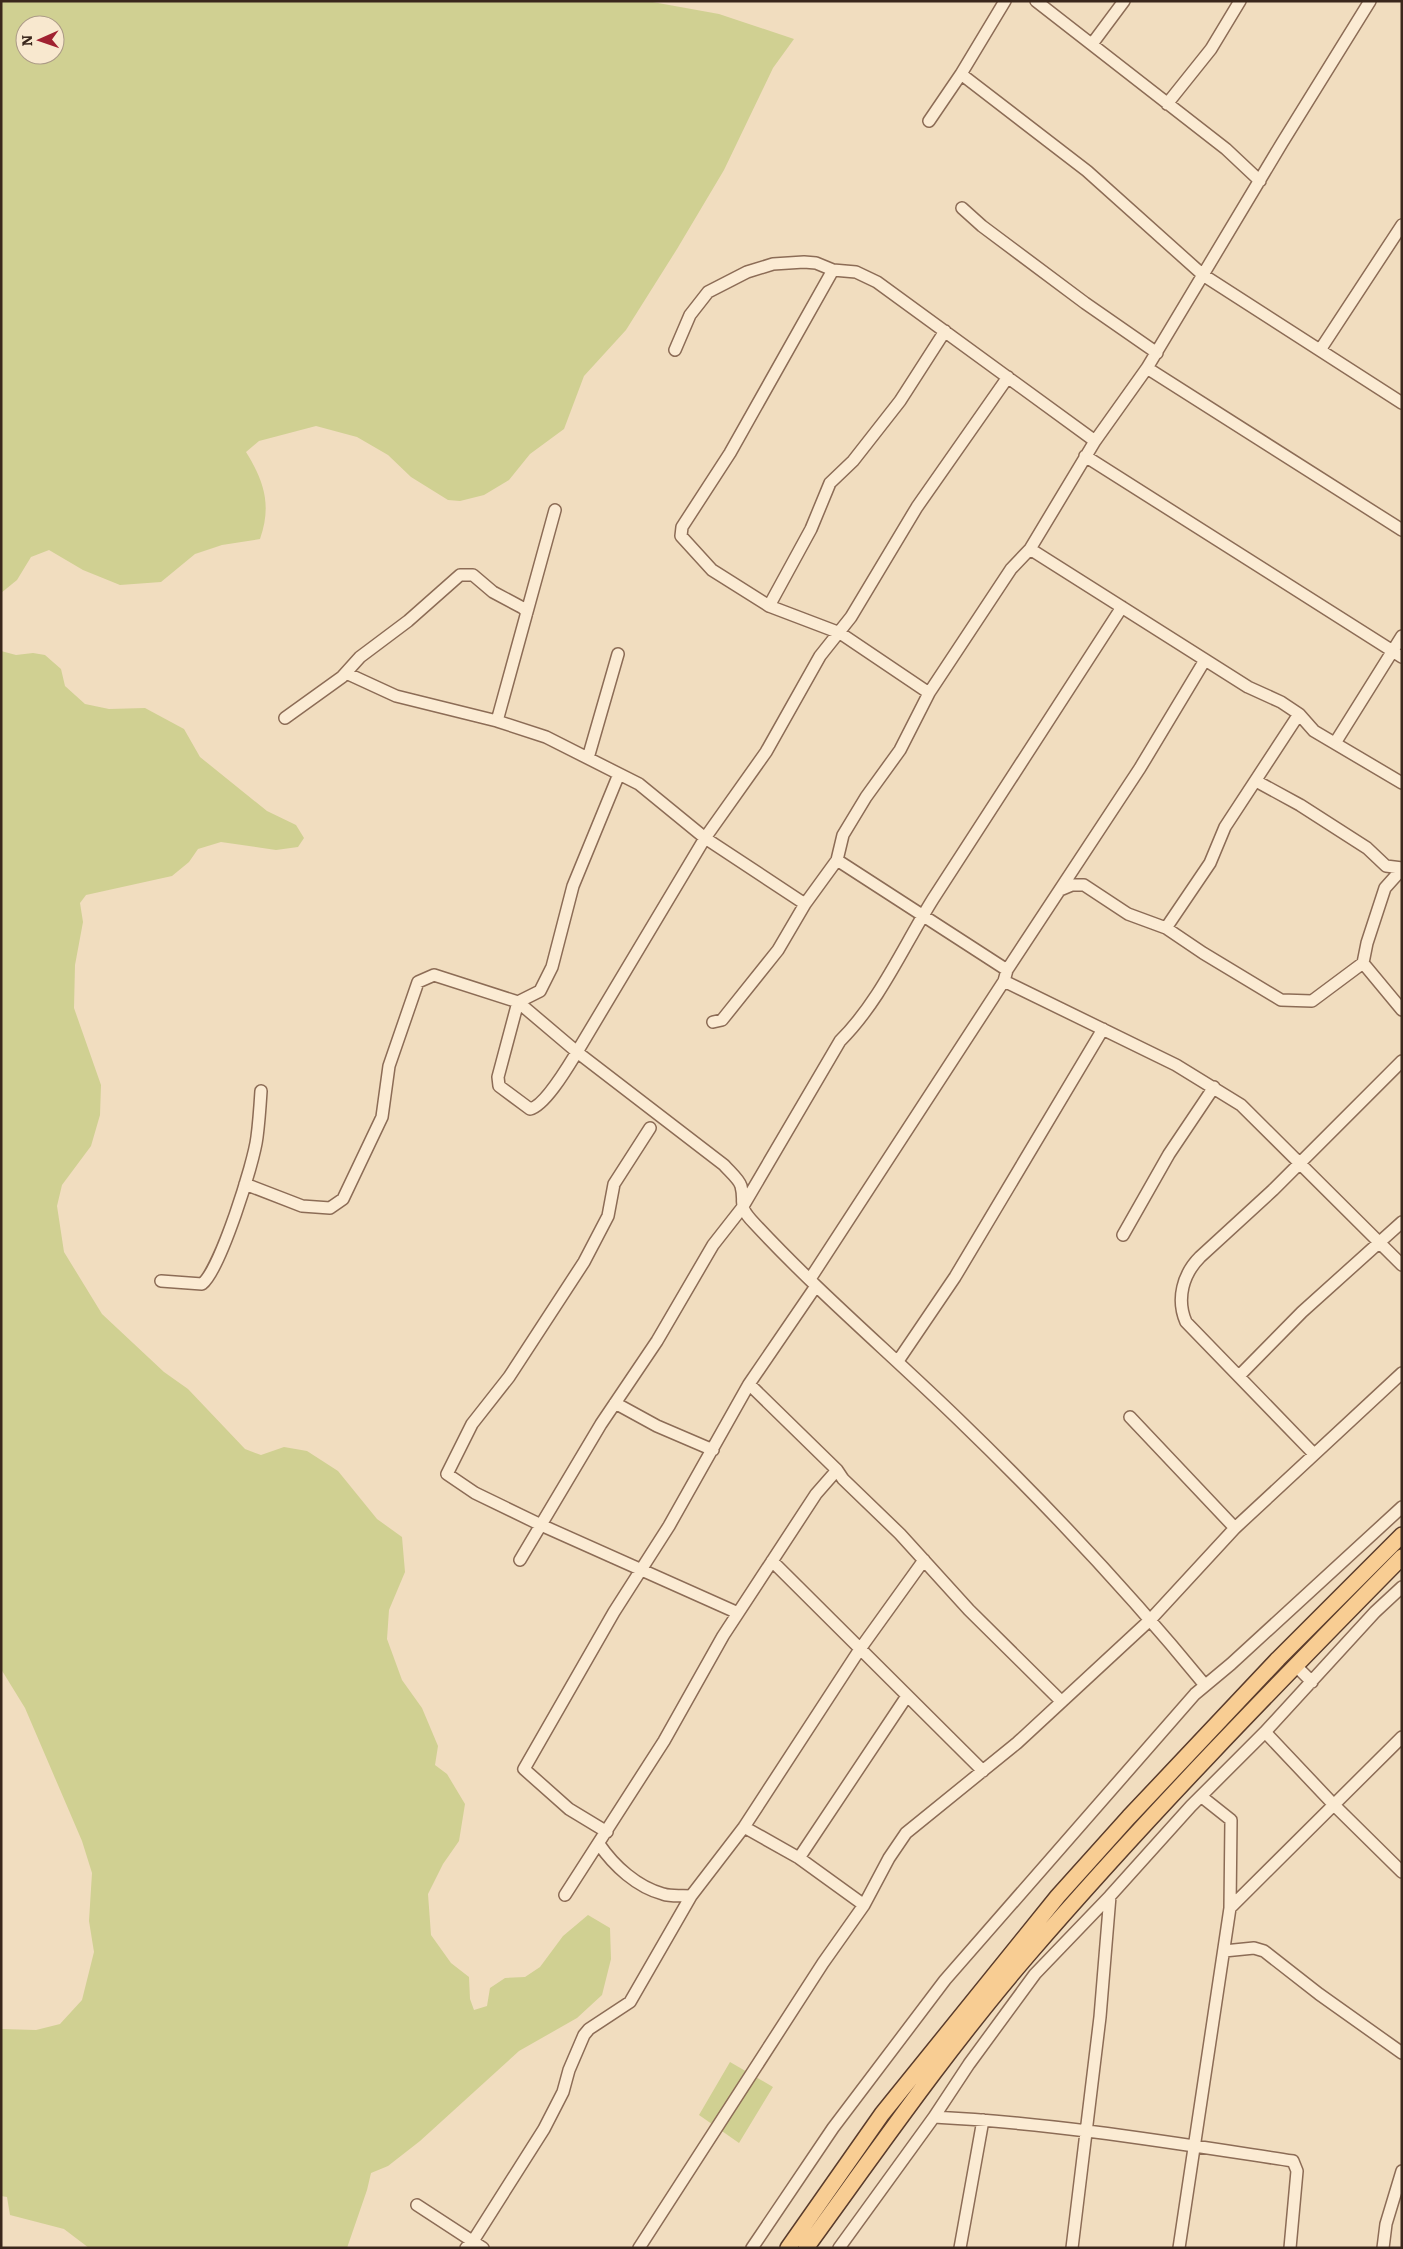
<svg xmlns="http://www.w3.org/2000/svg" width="1403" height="2249" viewBox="0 0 1403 2249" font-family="Literata,serif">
	<rect width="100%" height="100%" fill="#f1ddbf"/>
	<path fill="#d0d092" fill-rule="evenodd" d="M1 1H647L719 14 794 39 773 68 724 170 677 249 626 330 584 376 564 429 530 454 509 480 484 495 460 501 448 500 411 477 388 455 357 437 316 426 259 441 246 452C264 481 272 505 260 539L222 545 195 554 161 582 120 585 83 570 49 550 31 557 17 580 1 593ZM25 25H55V55H25Z
		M1 651 16 655 33 653 45 655 61 669 65 686 85 704 109 709 145 708 184 729 200 757 267 811 296 825 304 838 298 847 276 850 221 842 198 849 189 862 172 876 86 895 80 903 83 922 75 965 74 1008 101 1085 100 1115 91 1146 62 1185 57 1206 64 1252 102 1314 164 1372 188 1389 245 1449 261 1455 284 1447 307 1451 338 1471 377 1519 402 1537 405 1572 389 1610 387 1639 402 1680 422 1708 438 1746 435 1765 447 1774 465 1804 459 1841 443 1864 428 1894 431 1935 451 1963 469 1977 470 1999 474 2010 487 2006 490 1988 505 1978 525 1977 540 1967 563 1936 588 1915 610 1928 611 1959 602 1995 577 2018 519 2051 420 2141 388 2166 371 2173 367 2190 347 2248H89L64 2229 10 2215 7 2197 1 2196V2029L36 2030 60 2024 82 2000 94 1952 89 1921 92 1873 82 1841 25 1708 1 1669Z
		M730 2062 773 2087 739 2143 699 2115Z"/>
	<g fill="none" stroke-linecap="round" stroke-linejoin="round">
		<g stroke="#8c6c56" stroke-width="14">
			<path id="minor" d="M1036 1 1226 149 1260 181
				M1092 44 1124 1
				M961 74 1087 171 1203 275 1402 403
				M1167 104 1211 49 1240 1
				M929 121 961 74 1005 1
				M962 208 982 226 1085 303 1157 353
				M833 270 730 453 682 527 681 536 712 570 769 606 840 633 929 693
				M675 350 690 315 708 292 747 272 773 264 804 262 816 263 833 270 856 272 877 282 1095 441
				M1320 350 1402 225
				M1147 368 1402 530
				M1085 456 1402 657
				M1030 549 1248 687 1281 702 1299 714 1314 731 1402 783
				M769 606 811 529 830 483 853 461 900 401 945 331
				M346 673 396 696 497 721 546 737 639 784 705 838 805 904
				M285 718 342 677 360 657 408 621 460 575H473L493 592 523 608 527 612
				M497 721 555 510
				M1335 743 1402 636
				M588 758 618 654
				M619 774 573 886 552 967 540 991 518 1002 498 1077 499 1086 530 1109C545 1106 569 1065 577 1052L705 838 766 752 820 656 851 617 917 507 1008 377
				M1256 781 1300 805 1367 848 1386 866 1402 868
				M837 860 1007 970 1004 981 1176 1065 1241 1105 1402 1265
				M1060 890 1072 885H1084L1128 914 1166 928 1203 953 1281 1000 1312 1001 1363 963 1402 1010
				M1166 928 1210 863 1225 827 1299 714
				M1363 963 1367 943 1385 888 1402 869
				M1007 970 1140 768 1205 660
				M713 1022 722 1020 778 950 805 904 837 860 843 835 866 797 900 750 929 693 1011 569 1030 549 1095 441 1147 368 1282 143 1370 1
				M650 1128 614 1184 608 1216 584 1262 509 1377 472 1424 447 1474 475 1493 541 1525 738 1613
				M245 1184 302 1206 330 1208 343 1199 382 1117 389 1066 418 982 434 975 518 1002 577 1052 724 1165C729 1171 739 1179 741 1186 746 1205 736 1204 754 1223 818 1292 890 1353 958 1419 1044 1502 1128 1591 1204 1684
				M1123 1235 1169 1154 1214 1087
				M810 1279 1004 981
				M161 1281 202 1284C220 1270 254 1163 257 1137 259 1122 260 1107 261 1091
				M898 1361 955 1277 1103 1029
				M1239 1376 1302 1312 1402 1222
				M749 1384 837 1470 843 1479 900 1534 969 1610 1061 1701
				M615 1403 657 1426 713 1450
				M1130 1417 1235 1528
				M1313 1453 1186 1322C1176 1299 1183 1274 1200 1257L1273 1190 1402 1061
				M520 1560 601 1424 657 1341 713 1245 742 1208 840 1041C880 1001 903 947 933 899 995 802 1059 705 1122 607
				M772 1561 983 1771
				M1295 1665 1312 1682
				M1265 1732 1334 1805 1402 1872
				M1202 1797 1231 1820 1230 1908
				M744 1827 799 1858 864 1905
				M607 1832 569 1809 524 1769 614 1612 669 1526 749 1384 816 1286
				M599 1844C614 1866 637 1887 663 1894 672 1897 682 1895 691 1896
				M799 1858 907 1696
				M565 1895 664 1741 723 1636 816 1494 837 1470
				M1110 1896 1035 1974 969 2064 934 2117C1054 2123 1174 2143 1293 2161L1297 2171 1290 2248
				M1224 1951 1254 1948 1264 1951 1319 1994 1402 2053
				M417 2205 483 2248
				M466 2248 473 2241 544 2129 563 2092 569 2070 584 2035 589 2029 630 2002 691 1896 744 1827 860 1649 924 1560
				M639 2248 823 1963 864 1905 889 1858 906 1833 1017 1743 1151 1619 1235 1528 1402 1373
				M752 2248 833 2128 945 1980 1195 1694 1231 1664 1402 1507
				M839 2248 934 2117
				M960 2248 983 2120
				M1072 2248 1100 2017 1110 1896 1191 1806 1265 1732 1375 1612 1402 1587
				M1179 2248 1230 1908 1402 1737
				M1383 2248 1386 2224 1402 2171"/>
		</g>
		<g stroke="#593b2b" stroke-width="18">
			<path id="major" d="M788 2248 882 2114 1058 1896 1129 1817 1278 1659 1402 1535
				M806 2248C878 2149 948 2048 1028 1955 1147 1817 1274 1687 1402 1557"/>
		</g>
		<use href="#minor" stroke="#fbebd3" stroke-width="11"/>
		<use href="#major" stroke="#f8cd93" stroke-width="15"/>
	</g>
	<rect width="1403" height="2249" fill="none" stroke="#3a271c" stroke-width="5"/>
	<g transform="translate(40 40) rotate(268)"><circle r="24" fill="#f8e8cf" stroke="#ac9b87"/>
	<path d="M0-4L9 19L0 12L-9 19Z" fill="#a02130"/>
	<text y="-8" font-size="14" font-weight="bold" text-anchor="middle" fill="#3a271c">N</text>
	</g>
</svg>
